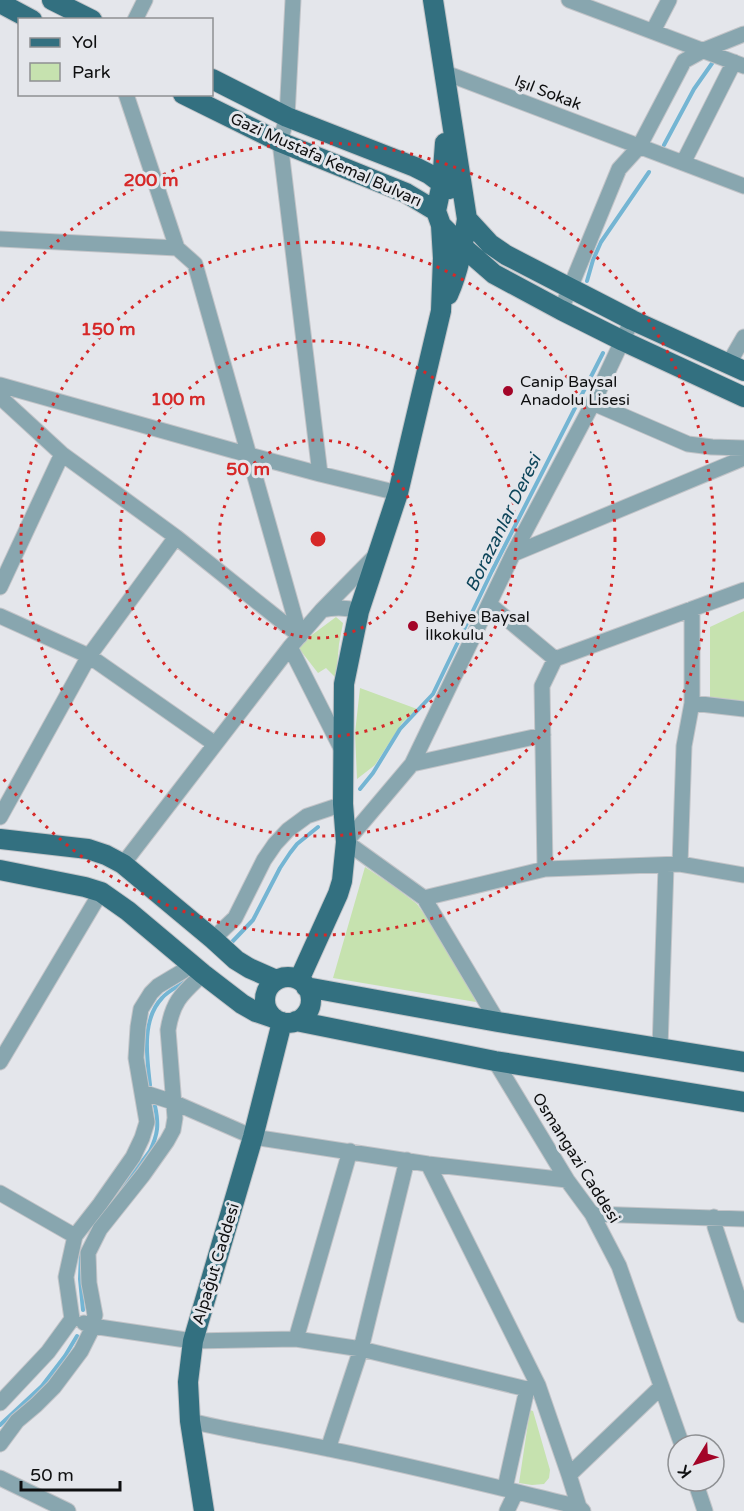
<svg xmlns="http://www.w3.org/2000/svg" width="744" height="1511" viewBox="0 0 744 1511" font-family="'Varela Round',sans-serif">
	<rect width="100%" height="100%" fill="#e4e6eb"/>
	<path fill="#c6e2af" d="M744 611V701L710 697V627Z
		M336 617 343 623 339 644 336 678 326 668 318 673 297 646Z
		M360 688 417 709 402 723 375 765 357 779 355 733Z
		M365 867 392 885 417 904 458 962 476 1002 333 978Z
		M530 1410 533 1411 550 1470 549 1478 544 1484 532 1485 519 1483Z"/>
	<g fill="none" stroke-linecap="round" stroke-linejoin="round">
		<path stroke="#74b5d3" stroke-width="4" d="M664 145 694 89 713 62
			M587 281 593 260 601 242 649 172
			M360 789 373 773 400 729 433 694 492 571 603 353
			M232 942 253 920 280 868 290 853 297 844 318 827
			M150 1085C147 1058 141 1020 162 998 168 991 177 987 185 982
			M111 1204 150 1151C158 1134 159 1125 155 1106
			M81 1254 80 1279 83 1310
			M0 1425 42 1386 65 1356 77 1336"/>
		<g stroke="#c2c4c8" stroke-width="17">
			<path id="minor" d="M569 0 744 66
				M135 20 145 0
				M653 31 669 0
				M443 72 744 186
				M126 94 177 248 195 264 300 636
				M683 163 734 62
				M0 239 177 248
				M561 310 619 169 639 147 684 61 704 50 744 34
				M729 363 744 337
				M0 385 249 455 320 474 280 142 287 117 293 0
				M0 397 62 454 176 537 300 636
				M593 403 688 444 712 447 744 448
				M320 474 398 493
				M513 554 744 458
				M0 587 62 454
				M489 604 555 659
				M322 610C335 607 345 607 359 611
				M0 616 89 656 215 744
				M290 647 343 752
				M692 703 744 709
				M412 764 543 735
				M0 817 89 656 176 537
				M123 864 290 647 322 610 377 554
				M680 864 684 746 692 703V609
				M545 869 542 686 555 659 744 590
				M424 898 545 869 680 864 744 875
				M213 939 235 918 264 860 275 844 288 830 307 816 343 804
				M498 1022 424 898 346 842 412 764 513 554 593 403 632 320
				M660 1048 666 866
				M495 1061 567 1180 592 1214 619 1266 682 1445
				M0 1062 101 892
				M142 1092 173 1102 253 1137 428 1164 567 1180
				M428 1164 538 1385 569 1475
				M0 1193 75 1236
				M592 1214 744 1219
				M714 1217 715 1227 744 1315
				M84 1323 92 1326 193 1341 296 1339 361 1349 527 1389 538 1385
				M296 1339 350 1151
				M0 1403 48 1352 72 1319 66 1277 75 1236 100 1204 133 1157 142 1138 147 1122 136 1058 138 1027 141 1009 151 993 158 986 183 971 191 964
				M190 1421C236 1432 283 1439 329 1449 413 1466 496 1487 579 1507L577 1511
				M0 1444 17 1421 36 1405 54 1387 81 1351 90 1333 95 1315 89 1283 88 1253 100 1229 143 1175 167 1141 173 1130 175 1118 168 1030C173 1000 182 994 203 974
				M328 1449 361 1349 407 1160
				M0 1478 68 1511
				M695 1481 705 1511
				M505 1488 527 1389
				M507 1511 516 1492
				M583 1511 579 1507 569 1475 661 1387"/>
		</g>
		<g stroke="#c2c4c8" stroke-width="22">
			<path id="major" d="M52 0 92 20
				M433 0 467 219C463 245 459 271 448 295
				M0 3 32 20
				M212 79 287 117 415 167 429 174 449 189
				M183 94 280 142 406 193 436 211
				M467 219 490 244 506 255 632 320 744 371
				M441 225 463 247 494 274 561 310 623 341 744 397
				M0 839 88 849 106 855 123 864 213 939 236 960 249 968 276 980
				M0 870 85 887 101 892 128 911 203 974 242 1004 256 1012 274 1018
				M265 1000a23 23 0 1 1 46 0a23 23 0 1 1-46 0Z
				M299 980 338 894 342 881 346 842 343 804 344 684 359 611 398 493 441 311 443 258 441 225 436 211 442 183 445 143
				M306 987 498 1022 744 1062
				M296 1021 495 1061 744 1102
				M204 1511 190 1421 188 1382 193 1341 253 1137 282 1022"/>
		</g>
		<use href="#minor" stroke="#88a6af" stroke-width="15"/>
		<use href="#major" stroke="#337080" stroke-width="20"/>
	</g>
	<g fill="none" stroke="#d62828" stroke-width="3" stroke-dasharray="3 6">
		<circle cx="318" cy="539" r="99"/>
		<circle cx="318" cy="539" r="198"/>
		<circle cx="318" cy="539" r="297"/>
		<path d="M2 301A396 396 0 1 1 2 777"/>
	</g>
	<g fill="#a30528" stroke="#e4e6eb" stroke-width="2">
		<circle cx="508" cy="391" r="6"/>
		<circle cx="413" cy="626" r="6"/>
	</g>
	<g text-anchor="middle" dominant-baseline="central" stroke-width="6" stroke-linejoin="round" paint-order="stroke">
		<g font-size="16" fill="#0e0f10" stroke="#e4e6eb">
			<text transform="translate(548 93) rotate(21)">Işıl Sokak</text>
			<text transform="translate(326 160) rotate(24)">Gazi Mustafa Kemal Bulvarı</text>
			<text transform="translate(576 1158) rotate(58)">Osmangazi Caddesi</text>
			<text transform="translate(216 1264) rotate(-73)">Alpağut Caddesi</text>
		</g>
		<g font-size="16" fill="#0e0f10" stroke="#e4e6eb" text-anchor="start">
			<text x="520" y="382">Canip Baysal<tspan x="520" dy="18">Anadolu Lisesi</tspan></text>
			<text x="425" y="617">Behiye Baysal<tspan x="425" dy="18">İlkokulu</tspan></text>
		</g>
		<g font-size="18" font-style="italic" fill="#0e465b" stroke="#e4e6eb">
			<text transform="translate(503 523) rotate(-64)">Borazanlar Deresi</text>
		</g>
	</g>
	<circle cx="318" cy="539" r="9" fill="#d62828" stroke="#e4e6eb" stroke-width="3"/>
	<g font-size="18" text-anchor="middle" font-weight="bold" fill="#d62828" stroke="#e4e6eb" stroke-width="6" stroke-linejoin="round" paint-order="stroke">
		<text x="151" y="186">200 m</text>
		<text x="108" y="335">150 m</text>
		<text x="178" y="405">100 m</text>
		<text x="248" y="475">50 m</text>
	</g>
	<rect x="18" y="18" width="195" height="78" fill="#e4e6eb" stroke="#8e9093" stroke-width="1.5"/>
	<rect x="30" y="38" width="30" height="9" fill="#337080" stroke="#8e9093" stroke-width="1.5"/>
	<text x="72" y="48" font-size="18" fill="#0e0f10">Yol</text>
	<rect x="30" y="63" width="30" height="18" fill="#c6e2af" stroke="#8e9093" stroke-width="1.5"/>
	<text x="72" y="78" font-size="18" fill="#0e0f10">Park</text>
	<g transform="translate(696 1463) rotate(232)"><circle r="28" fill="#e4e6eb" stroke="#8e9093" stroke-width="1.5"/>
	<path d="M0-4.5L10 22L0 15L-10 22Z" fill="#a30528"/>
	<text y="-9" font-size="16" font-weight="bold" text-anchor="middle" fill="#0e0f10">K</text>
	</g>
	<path d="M21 1481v9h99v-9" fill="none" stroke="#0e0f10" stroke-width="3"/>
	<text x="30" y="1481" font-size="18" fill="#0e0f10" stroke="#e4e6eb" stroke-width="4.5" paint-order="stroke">50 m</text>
</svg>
